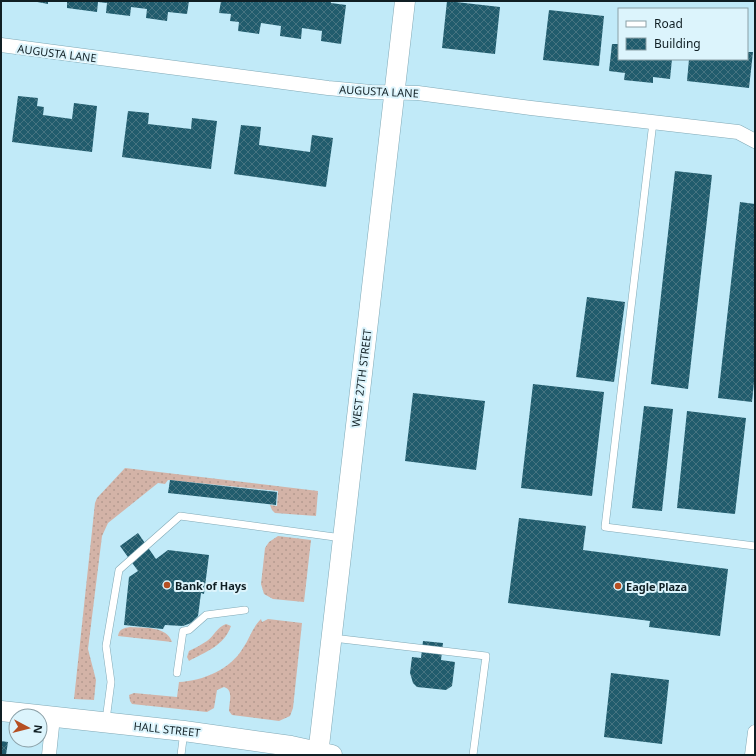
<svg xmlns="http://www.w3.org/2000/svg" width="756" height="756" viewBox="0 0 756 756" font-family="'Noto Sans',sans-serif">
	<defs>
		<pattern id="grass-dots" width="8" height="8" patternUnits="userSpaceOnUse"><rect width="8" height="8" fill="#d3b3a7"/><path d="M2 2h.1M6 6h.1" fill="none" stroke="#b49a90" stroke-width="1.8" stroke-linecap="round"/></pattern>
		<pattern id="building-cross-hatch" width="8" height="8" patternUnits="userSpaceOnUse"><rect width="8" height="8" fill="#215c6d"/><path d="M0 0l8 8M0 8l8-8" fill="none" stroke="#467481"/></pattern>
	</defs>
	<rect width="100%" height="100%" fill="#c1eaf8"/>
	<path fill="url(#grass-dots)" d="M125 468 318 491 316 516 275 513 272 510 270 505 277 506 278 491 168 480 165 484 158 483 108 523 102 536 88 649 96 680 94 700 74 699 95 503 97 498Z
		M278 536 311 540 304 602 273 599 264 594 261 584 265 548 269 542Z
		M261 619 262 622 268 619 302 623 293 708 290 716 279 721 232 715 229 711C229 702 234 690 224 687L217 690 214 708 207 712 132 704 130 701 129 695 134 693 177 697 179 682C203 681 231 669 243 648 250 638 252 628 261 619Z
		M226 624 231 626C224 646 205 652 189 661L187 657 189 651C195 648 201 645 207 641 214 636 217 627 226 624Z
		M130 627C144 628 167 626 172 642L118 636C119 629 124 628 130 627Z"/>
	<path fill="url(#building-cross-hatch)" d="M32 1H48V4Z
		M67 1H189L187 14 168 12 167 21 146 18 147 9 131 7 130 16 106 13 107 3 98 2 97 12 67 8Z
		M221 1H331V3L346 5 341 44 321 41 322 31 302 28 301 39 280 36 281 26 261 23 259 34 238 31 239 22 230 21 231 14 219 13Z
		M447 1 500 7 495 54 442 48Z
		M549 10 604 16 599 66 543 60Z
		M612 44H619V59H672L670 79 653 77V83L624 80 625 73 609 71Z
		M747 52H753L749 88 687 81 689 59H747Z
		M18 96 38 98 37 106 44 107 43 115 72 119 74 103 97 106 92 152 12 142Z
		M128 111 149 113 148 124 191 129 192 118 217 121 211 169 122 157Z
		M241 125 261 127 259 145 310 152 312 135 333 138 326 187 234 174Z
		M675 171 712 175 688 389 651 384Z
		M740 202 755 204V372L752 402 718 398Z
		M587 297 625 302 614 382 576 377Z
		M533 384 604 392 592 496 521 488Z
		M413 393 485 401 476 470 405 461Z
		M644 406 673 409 662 511 632 508Z
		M687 411 746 418 735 514 677 508Z
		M170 480 277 492 276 505 168 493Z
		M519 518 586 526 583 550 728 569 720 636 649 627 650 621 508 603Z
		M138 533 156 559 168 550 209 555 204 594 201 593 198 616 191 623 183 626 165 625 163 629 124 625 129 577 138 571 120 546Z
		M423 641 443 643 441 660 455 662 452 686 446 690 417 687 413 683 410 673 412 657 421 658Z
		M611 673 669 680 662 744 604 737Z
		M1 741 8 742 6 755H1Z"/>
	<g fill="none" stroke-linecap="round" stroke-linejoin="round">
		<g stroke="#81a9b6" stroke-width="8">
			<path id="lane" d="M653 122 605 527 755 546
				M333 638 486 656 473 755
				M177 673 183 631 189 630 206 615 245 610
				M106 720 111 682 106 646 119 570 180 516 342 538
				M181 755 184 731"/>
		</g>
		<g stroke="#81a9b6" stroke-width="15">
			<path id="street" d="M1 45 328 88 371 92 418 93 531 108 738 132 755 141
				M49 755 53 717
				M752 755 755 732"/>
		</g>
		<g stroke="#81a9b6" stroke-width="21">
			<path id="secondary" d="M1 711 184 731 291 746 332 755
				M318 755 405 1"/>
		</g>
		<use href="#lane" stroke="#fff" stroke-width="7"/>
		<use href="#street" stroke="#fff" stroke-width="14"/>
		<use href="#secondary" stroke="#fff" stroke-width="20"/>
	</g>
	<g fill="#b54f22" stroke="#dcf4fc" stroke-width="1.5">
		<circle cx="167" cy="585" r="4"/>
		<circle cx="618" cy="586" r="4"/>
	</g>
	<g text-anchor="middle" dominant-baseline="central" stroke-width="4" stroke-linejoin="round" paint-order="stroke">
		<g font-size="11" fill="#101f24" stroke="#dcf4fc">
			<text transform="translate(57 53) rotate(7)">AUGUSTA LANE</text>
			<text transform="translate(379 91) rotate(3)">AUGUSTA LANE</text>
			<text transform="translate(361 378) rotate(-83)">WEST 27TH STREET</text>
			<text transform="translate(167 729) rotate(6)">HALL STREET</text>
		</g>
		<g font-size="11" font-weight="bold" fill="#101f24" stroke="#dcf4fc" text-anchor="start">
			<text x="175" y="585">Bank of Hays</text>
			<text x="626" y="586">Eagle Plaza</text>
		</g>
	</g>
	<rect width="756" height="756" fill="none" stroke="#101f24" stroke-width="4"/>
	<rect x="618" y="8" width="130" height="52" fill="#dcf4fc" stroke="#8a9fa6"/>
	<rect x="626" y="21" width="20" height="6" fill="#ffffff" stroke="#8a9fa6"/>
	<text x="654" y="28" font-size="12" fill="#101f24">Road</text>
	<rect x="626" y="38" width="20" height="12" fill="url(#building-cross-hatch)" stroke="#8a9fa6"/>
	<text x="654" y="48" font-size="12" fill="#101f24">Building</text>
	<g transform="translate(28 728) rotate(97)"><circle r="19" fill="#dcf4fc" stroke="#8a9fa6"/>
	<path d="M0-3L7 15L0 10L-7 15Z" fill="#b54f22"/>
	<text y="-6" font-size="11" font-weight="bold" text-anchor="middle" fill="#101f24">N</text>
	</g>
</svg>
